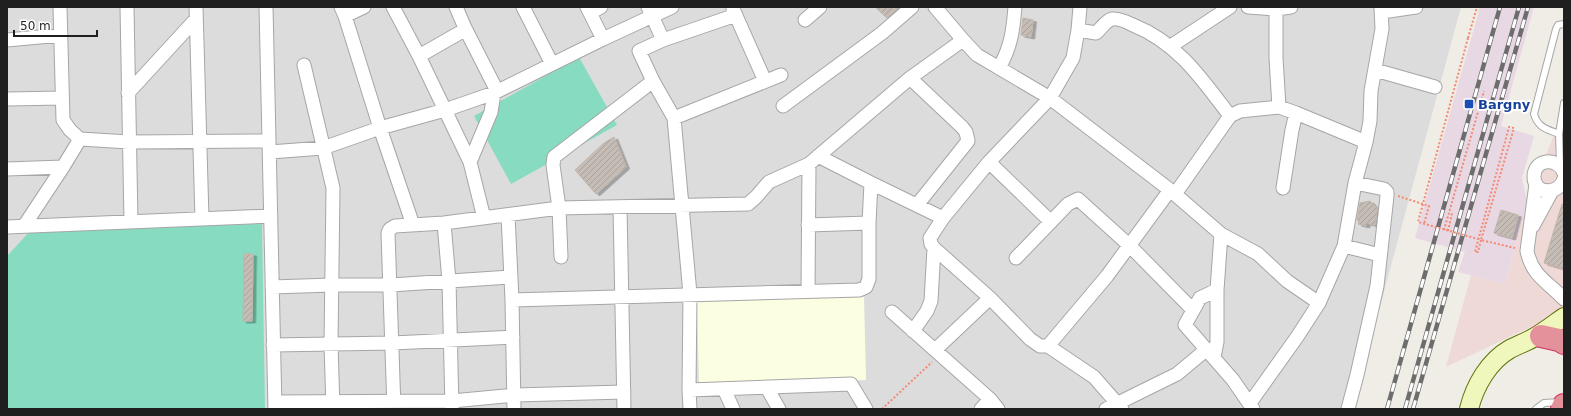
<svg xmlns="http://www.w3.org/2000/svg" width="1571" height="416" viewBox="0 0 1571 416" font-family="'DejaVu Sans',sans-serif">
	<defs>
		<pattern id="building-hatch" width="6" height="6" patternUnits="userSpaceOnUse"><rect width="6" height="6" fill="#c4bcb5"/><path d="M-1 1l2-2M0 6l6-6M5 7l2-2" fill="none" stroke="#a8a19b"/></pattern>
		<filter id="shadow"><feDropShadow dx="3.5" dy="2" stdDeviation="0" flood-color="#0004"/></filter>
	</defs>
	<rect width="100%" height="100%" fill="#efede6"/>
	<path fill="#dddcdc" d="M7 7H1461L1382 299 1350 409H7Z"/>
	<path fill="#efd9d6" d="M1564 111V311L1446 367 1471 275 1505 284 1527 201Z"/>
	<path fill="#fcfee1" d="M864 297 866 380 699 385 697 301Z"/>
	<path fill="#e8d8e4" d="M1480 7H1534L1501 126 1534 136 1522 178 1527 201 1505 284 1458 272 1465 252 1415 238Z"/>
	<path fill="#87dbc1" d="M579 57 617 125 511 184 474 116Z
		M262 224 265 409H7V256L33 228Z"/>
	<path fill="url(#building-hatch)" stroke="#c1b5a9" filter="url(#shadow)" d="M875 7H900L887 18Z
		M1023 18 1033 20 1031 37 1021 35Z
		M614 137 626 167 596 194 575 170 604 143Z
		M1370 201 1377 209 1375 225 1367 223 1366 226 1358 224 1359 221 1357 220 1360 203Z
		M1562 204 1564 205V269L1544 263Z
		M1501 210 1518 215 1512 238 1494 233Z
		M244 254H253L252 321H243Z"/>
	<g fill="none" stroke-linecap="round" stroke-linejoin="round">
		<g stroke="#a6a6a6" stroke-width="8">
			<path id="lane" d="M1559 134C1547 129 1538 128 1534 114L1556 29 1558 25 1564 24
				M1560 165 1559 134 1564 103
				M1536 409 1544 403 1560 402"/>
		</g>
		<g stroke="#a6a6a6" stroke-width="15">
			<path id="street" d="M60 7 63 120 70 130 80 139 129 142 269 141
				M127 7 131 222
				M196 7 202 219
				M266 7 275 409
				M341 7 345 16 380 128 413 225
				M393 7 419 56 470 162 484 218
				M456 7 465 28 495 87 491 112 470 162
				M523 7 552 64
				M587 7 603 39
				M648 7 663 40
				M935 7 963 40 977 55 1050 98 1170 190 1221 234 1258 254 1287 281 1319 303
				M1080 7 1078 30 1073 58 1050 98 989 162 943 218 930 238 931 244 934 248 990 298 1030 339 1040 346H1048L1094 377 1122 409
				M1248 7 1276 9 1291 7
				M733 9 765 81
				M1276 9V58L1279 107
				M1382 12 1416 7
				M590 13 601 7
				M345 16 364 7
				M805 20 820 7
				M1078 30 1096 33C1101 29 1105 21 1112 19 1119 18 1127 22 1133 25 1178 43 1202 79 1230 116
				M7 40 61 35
				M1171 46 1230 7
				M419 56 461 32 465 28
				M304 65 333 188 331 344 333 409
				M999 68C1011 47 1013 31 1015 7
				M1375 70 1435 87
				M910 78 962 127 966 132 968 141 917 205
				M128 93 195 20
				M7 99 62 98
				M783 106 882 33 912 7
				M674 118 781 75
				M270 152 323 148 380 128 445 110 494 93 603 39 672 7
				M818 156 871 183 943 218
				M989 162 1051 222
				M7 169 63 167
				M1564 173C1558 157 1534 158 1534 177 1534 195 1559 195 1564 179
				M1536 184 1527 251C1532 276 1548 282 1564 299
				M1283 188 1292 130 1296 113
				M1175 194 1230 116 1240 111 1279 107 1296 113 1366 142
				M620 207 624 409
				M508 215 512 300 514 409
				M444 223 449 281 452 409
				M808 225 869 223
				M24 226 63 167 80 139
				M1533 226 1552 191
				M7 227 271 216
				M1344 246 1380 255
				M561 257 559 208 553 165 554 157 653 81
				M1016 258 1068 204 1078 199 1130 246 1193 310
				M272 287 332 285H391L511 277
				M1217 290 1200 298 1185 325 1233 380 1253 409
				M808 291 809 164
				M512 300 859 290 866 287 869 279V223L871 183
				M892 312 990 399 998 409
				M913 331 927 311 931 301 934 248
				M273 345 393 343 513 337
				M1048 346 1107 276 1170 190
				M935 350 990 298
				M1214 357 1217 342V290L1221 234
				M767 388 779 409
				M724 389 733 409
				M689 390 851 384 866 409
				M275 402 452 401 515 395 624 392
				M1250 403 1297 337 1319 303 1344 246 1355 183 1366 142 1370 121 1371 91 1382 29 1381 7
				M394 409 388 233 390 229 395 226 444 223 559 208 748 204 756 197 769 182 809 164 910 78 963 40
				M690 409 689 390 690 294 674 118 653 81 639 51 663 40 736 15
				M981 409 990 399
				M1106 409 1177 374 1207 349
				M1348 409 1357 375 1377 286 1387 196V192L1384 189 1355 183"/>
		</g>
		<g stroke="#60730a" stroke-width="20">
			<path id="secondary" d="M1469 409C1475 385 1489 361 1510 349 1518 345 1526 342 1533 338 1544 332 1554 324 1564 317"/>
		</g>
		<g stroke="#d42d5a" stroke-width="24">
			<path id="highway" d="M1541 336 1559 340 1564 343
				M1562 409 1564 405"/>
		</g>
		<path stroke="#f48972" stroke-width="2" stroke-dasharray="2 2" stroke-linecap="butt" d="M1468 38 1477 7
			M1398 196 1429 206 1424 224
			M1444 230 1484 91
			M1448 231 1452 213
			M1481 240 1478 252H1475L1509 127 1514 128 1481 240 1515 248
			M882 409 932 362"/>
		<use href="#lane" stroke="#fff" stroke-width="6"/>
		<use href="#street" stroke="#fff" stroke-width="13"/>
		<use href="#secondary" stroke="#f0f7bc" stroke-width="18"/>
		<use href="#highway" stroke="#e3919a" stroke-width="22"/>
		<g stroke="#6d6d6d" stroke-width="4.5">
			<path id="rail" d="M1387 409 1500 7
				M1405 409 1519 7
				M1413 409 1528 7"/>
		</g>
		<use href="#rail" stroke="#fff" stroke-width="3" stroke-dasharray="9" stroke-linecap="butt"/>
		<path stroke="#f48972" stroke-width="2" stroke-dasharray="2 2" stroke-linecap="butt" d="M1468 38 1418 222 1478 239"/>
	</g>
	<rect fill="#1a4fb4" stroke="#fff" stroke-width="1.5" x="1464" y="99" width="10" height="10" rx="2"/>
	<g text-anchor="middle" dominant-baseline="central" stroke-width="4" stroke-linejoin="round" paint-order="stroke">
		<g font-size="13" font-weight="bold" fill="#164399" stroke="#fff" text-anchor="start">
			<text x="1478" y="104">Bargny</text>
		</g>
	</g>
	<rect width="1571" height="416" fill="none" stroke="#1f1f1f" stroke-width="16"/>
	<path d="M14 30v6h83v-6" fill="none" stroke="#1f1f1f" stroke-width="2"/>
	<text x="20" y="30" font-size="12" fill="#1f1f1f" stroke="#ffffff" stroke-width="3" paint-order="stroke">50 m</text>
</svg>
